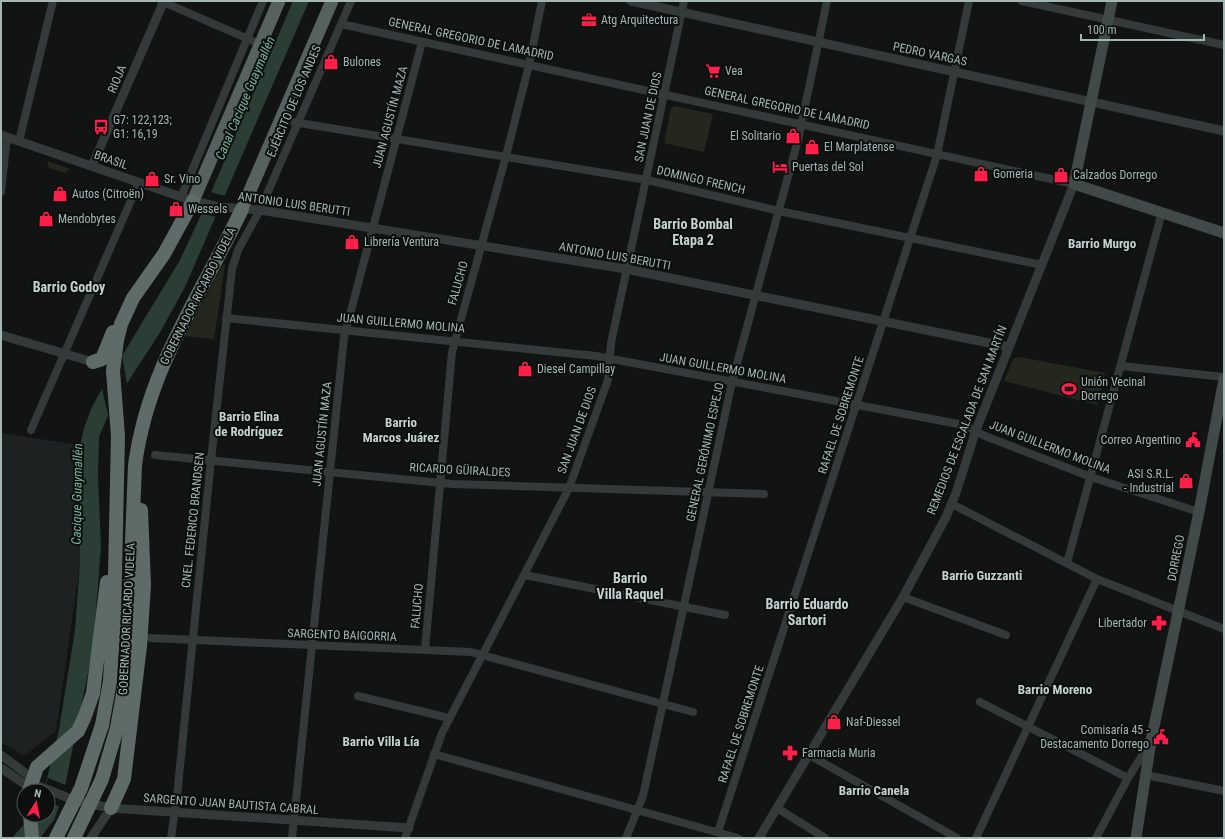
<svg xmlns="http://www.w3.org/2000/svg" width="1225" height="839" viewBox="0 0 1225 839" font-family="'Roboto Condensed',sans-serif">
	<rect width="100%" height="100%" fill="#121414"/>
	<path fill="#1e2121" d="M1 433 79 445 80 563 56 731 24 756 1 742Z"/>
	<path fill="#24271e" d="M675 106 713 114 704 152 664 143 671 108Z
		M47 161 70 169 65 173 49 168Z
		M223 264 225 265 214 339 185 336Z
		M1019 357 1105 373 1097 405 1004 381 1013 359Z"/>
	<path fill="#2b3e36" d="M293 1H309L185 287 159 334 131 377 109 413 99 437 98 477 101 547 93 648 63 796 54 820 40 838H12L32 815H48V791H44L59 730 75 630 80 563V446L84 428 92 407 102 389 180 260 206 204Z"/>
	<path fill="#121414" d="M211 192 225 196 217 217 202 214Z
		M122 355 127 384 108 415 102 389Z
		M48 778 66 785 60 807 48 802V791H44Z"/>
	<g fill="none" stroke-linecap="round" stroke-linejoin="round">
		<path stroke="#333a39" stroke-width="8" d="M161 1 260 44
			M1022 1 1224 45
			M341 24 1074 184
			M281 120 647 180 779 211 1042 265
			M19 141 53 1
			M1 192 7 137
			M181 197 263 1
			M226 318 596 356 964 425 985 436 1091 477 1199 512
			M1121 366 1224 377
			M31 430 139 182
			M155 455 452 484 764 494
			M952 504 1097 579 1224 629
			M1067 563 1162 212
			M525 575 725 615
			M903 597 1006 635
			M150 638 471 652 693 712
			M425 650 452 352 506 156 529 65 542 1
			M358 696 449 718
			M980 702 1128 778
			M434 754 738 838
			M809 755 957 838
			M1146 775 1224 791
			M777 808 825 838
			M718 832 937 155 969 1
			M171 838 177 796 211 460 232 269 238 250 260 210 351 1
			M292 838 344 337 422 42
			M405 838 442 733 569 488 608 380 611 343 684 1
			M626 838 643 796 732 382 798 140 827 1
			M976 838 1097 579
			M1096 838 1128 778 1149 745"/>
		<path stroke="#333a39" stroke-width="9" d="M631 1 1224 131
			M1 135 193 201 220 207 260 210 626 269 1009 347
			M92 166 164 1
			M1 335 93 362
			M1 755 28 775 31 783
			M1 768 23 783H31L76 801 111 808 409 828
			M91 838 111 808
			M759 838 903 597 946 517 956 493 976 430 1074 184"/>
		<path stroke="#414a49" stroke-width="11" d="M1112 1 1074 184 1224 233
			M1136 838 1151 741 1199 512 1224 379"/>
		<path stroke="#576260" stroke-width="13" d="M193 201 279 1
			M242 209 332 1"/>
		<path stroke="#5f6b69" stroke-width="14" d="M93 362 102 359 113 332
			M102 725 110 681 114 619 118 436 113 371 117 340 121 324 133 298 164 254 193 201
			M117 728 127 672 135 465C148 367 201 296 242 209
			M29 791 37 767 78 731 85 716 93 693 107 582
			M111 808 124 779 140 646 144 585 141 510
			M30 815 32 838"/>
		<path stroke="#5f6b69" stroke-width="14" d="M56 838 81 788 102 725
			M74 838 102 779 117 728"/>
	</g>
	<defs>
		<g id="office-bare" transform="scale(1.2)"><path d="M-6-3h4V-5.5h4V-3h4V5H-6ZM-1-4.5V-3h2v-1.5ZM-6 0V1H6V0Z" fill="#ff1f49" stroke="#0d0f0f" stroke-width="2.5" paint-order="stroke"/></g>
		<g id="shop-bare" transform="scale(1.2)"><path d="M-5-2.5h2.3a2.7 3.5 0 0 1 5.4 0H5L5.5 6h-11ZM-1.5-2.5h3a1.5 2.3 0 0 0-3 0Z" fill="#ff1f49" stroke="#0d0f0f" stroke-width="2.5" paint-order="stroke"/></g>
		<g id="supermarket-bare" transform="scale(1.2)"><path d="M-6-5.5h2.5l.6 2H6L4.5 2H-2.5L-4.4-4H-6ZM-1.5 3.2a1.3 1.3 0 1 0 .1 0ZM3 3.2a1.3 1.3 0 1 0 .1 0Z" fill="#ff1f49" stroke="#0d0f0f" stroke-width="2.5" paint-order="stroke"/></g>
		<g id="bus-bare" transform="scale(1.2)"><path d="M-5-6H5V4H4V6H2V4H-2V6H-4V4H-5ZM-3.5-4V0h7V-4ZM-3.5 1.2v1.5H-2V1.2ZM2 1.2v1.5H3.5V1.2Z" fill="#ff1f49" stroke="#0d0f0f" stroke-width="2.5" paint-order="stroke"/></g>
		<g id="hotel-bare" transform="scale(1.2)"><path d="M-6-4.5h1.5V1H6V5H4.5V3h-9V5H-6ZM-4 0a1.8 1.8 0 1 1 3.6 0ZM.5 0V-2.5h3Q6-2.5 6 0Z" fill="#ff1f49" stroke="#0d0f0f" stroke-width="2.5" paint-order="stroke"/></g>
		<g id="stadium-bare" transform="scale(1.2)"><path d="M0-5a6.5 5 0 1 0 0 10a6.5 5 0 1 0 0-10ZM-3.5-1.8h7v3.6h-7Z" fill="#ff1f49" stroke="#0d0f0f" stroke-width="2.5" paint-order="stroke"/></g>
		<g id="civic-bare" transform="scale(1.2)"><path d="M-.6-6.5H3V-4.5H.6V-3L4-1V1h2V6H-6V1h2V-1L-.6-3ZM-1.2 2.5V6h2.4V2.5Z" fill="#ff1f49" stroke="#0d0f0f" stroke-width="2.5" paint-order="stroke"/></g>
		<g id="pharmacy-bare" transform="scale(1.2)"><path d="M-2-6h4v4h4v4h-4v4h-4v-4h-4v-4h4Z" fill="#ff1f49" stroke="#0d0f0f" stroke-width="2.5" paint-order="stroke"/></g>
	</defs>
	<g fill-rule="evenodd">
		<use href="#office-bare" x="589" y="20"/>
		<use href="#shop-bare" x="331" y="62"/>
		<use href="#supermarket-bare" x="713" y="71"/>
		<use href="#bus-bare" x="101" y="127"/>
		<use href="#shop-bare" x="793" y="136"/>
		<use href="#shop-bare" x="812" y="147"/>
		<use href="#hotel-bare" x="780" y="167"/>
		<use href="#shop-bare" x="981" y="174"/>
		<use href="#shop-bare" x="1061" y="175"/>
		<use href="#shop-bare" x="152" y="179"/>
		<use href="#shop-bare" x="60" y="194"/>
		<use href="#shop-bare" x="176" y="209"/>
		<use href="#shop-bare" x="46" y="219"/>
		<use href="#shop-bare" x="352" y="242"/>
		<use href="#shop-bare" x="525" y="369"/>
		<use href="#stadium-bare" x="1069" y="389"/>
		<use href="#civic-bare" x="1193" y="440"/>
		<use href="#shop-bare" x="1186" y="481"/>
		<use href="#pharmacy-bare" x="1159" y="623"/>
		<use href="#shop-bare" x="834" y="722"/>
		<use href="#civic-bare" x="1161" y="737"/>
		<use href="#pharmacy-bare" x="790" y="753"/>
	</g>
	<g text-anchor="middle" dominant-baseline="central" stroke-width="4" stroke-linejoin="round" paint-order="stroke">
		<g font-size="12" fill="#a2b6b3" stroke="#0d0f0f" text-anchor="start">
			<text x="601" y="20">Atg Arquitectura</text>
			<text x="343" y="62">Bulones</text>
			<text x="725" y="71">Vea</text>
			<text x="113" y="120">G7: 122,123;<tspan x="113" dy="14">G1: 16,19</tspan></text>
			<text x="781" y="136" text-anchor="end">El Solitario</text>
			<text x="824" y="147">El Marplatense</text>
			<text x="792" y="167">Puertas del Sol</text>
			<text x="993" y="174">Gomeria</text>
			<text x="1073" y="175">Calzados Dorrego</text>
			<text x="164" y="179">Sr. Vino</text>
			<text x="72" y="194">Autos (Citroën)</text>
			<text x="188" y="209">Wessels</text>
			<text x="58" y="219">Mendobytes</text>
			<text x="364" y="242">Librería Ventura</text>
			<text x="537" y="369">Diesel Campillay</text>
			<text x="1081" y="382">Unión Vecinal<tspan x="1081" dy="14">Dorrego</tspan></text>
			<text x="1181" y="440" text-anchor="end">Correo Argentino</text>
			<text x="1174" y="474" text-anchor="end">ASI S.R.L.<tspan x="1174" dy="14">- Industrial</tspan></text>
			<text x="1147" y="623" text-anchor="end">Libertador</text>
			<text x="846" y="722">Naf-Diessel</text>
			<text x="1149" y="730" text-anchor="end">Comisaría 45 -<tspan x="1149" dy="14">Destacamento Dorrego</tspan></text>
			<text x="802" y="753">Farmacia Muria</text>
		</g>
		<g font-size="12" fill="#a2b6b3" stroke="#0d0f0f">
			<text transform="translate(471 39) rotate(12)">GENERAL GREGORIO DE LAMADRID</text>
			<text transform="translate(930 54) rotate(12)">PEDRO VARGAS</text>
			<text transform="translate(117 79) rotate(-67)">RIOJA</text>
			<text transform="translate(294 101) rotate(-67)">EJÉRCITO DE LOS ANDES</text>
			<text transform="translate(787 108) rotate(12)">GENERAL GREGORIO DE LAMADRID</text>
			<text transform="translate(390 117) rotate(-75)">JUAN AGUSTÍN MAZA</text>
			<text transform="translate(648 117) rotate(-78)">SAN JUAN DE DIOS</text>
			<text transform="translate(111 160) rotate(19)">BRASIL</text>
			<text transform="translate(701 180) rotate(13)">DOMINGO FRENCH</text>
			<text transform="translate(294 204) rotate(8)">ANTONIO LUIS BERUTTI</text>
			<text transform="translate(615 256) rotate(10)">ANTONIO LUIS BERUTTI</text>
			<text transform="translate(458 283) rotate(-74)">FALUCHO</text>
			<text transform="translate(198 296) rotate(-63)">GOBERNADOR RICARDO VIDELA</text>
			<text transform="translate(401 323) rotate(5)">JUAN GUILLERMO MOLINA</text>
			<text transform="translate(723 368) rotate(10)">JUAN GUILLERMO MOLINA</text>
			<text transform="translate(841 415) rotate(-72)">RAFAEL DE SOBREMONTE</text>
			<text transform="translate(967 420) rotate(-69)">REMEDIOS DE ESCALADA DE SAN MARTÍN</text>
			<text transform="translate(577 430) rotate(-70)">SAN JUAN DE DIOS</text>
			<text transform="translate(322 434) rotate(-84)">JUAN AGUSTÍN MAZA</text>
			<text transform="translate(1050 447) rotate(21)">JUAN GUILLERMO MOLINA</text>
			<text transform="translate(705 452) rotate(-78)">GENERAL GERÓNIMO ESPEJO</text>
			<text transform="translate(460 470) rotate(3)">RICARDO GÜIRALDES</text>
			<text transform="translate(193 520) rotate(-84)">CNEL. FEDERICO BRANDSEN</text>
			<text transform="translate(1176 558) rotate(-79)">DORREGO</text>
			<text transform="translate(417 606) rotate(-85)">FALUCHO</text>
			<text transform="translate(127 619) rotate(-87)">GOBERNADOR RICARDO VIDELA</text>
			<text transform="translate(342 635) rotate(2)">SARGENTO BAIGORRIA</text>
			<text transform="translate(741 724) rotate(-72)">RAFAEL DE SOBREMONTE</text>
			<text transform="translate(231 804) rotate(4)">SARGENTO JUAN BAUTISTA CABRAL</text>
		</g>
		<g font-size="13" font-style="italic" fill="#76b59d" stroke="#0d0f0f">
			<text transform="translate(245 98) rotate(-67)">Canal Cacique Guaymallén</text>
			<text transform="translate(77 494) rotate(-89)">Cacique Guaymallén</text>
		</g>
		<g font-size="13" font-weight="bold" fill="#c4d2d0" stroke="#0d0f0f">
			<text x="1102" y="243">Barrio Murgo</text>
			<text x="249" y="416">Barrio Elina<tspan x="249" dy="15">de Rodríguez</tspan></text>
			<text x="401" y="422">Barrio<tspan x="401" dy="15">Marcos Juárez</tspan></text>
			<text x="982" y="575">Barrio Guzzanti</text>
			<text x="1055" y="689">Barrio Moreno</text>
			<text x="381" y="741">Barrio Villa Lía</text>
			<text x="874" y="790">Barrio Canela</text>
		</g>
		<g font-size="14" font-weight="bold" fill="#c4d2d0" stroke="#0d0f0f">
			<text x="693" y="224">Barrio Bombal<tspan x="693" dy="16">Etapa 2</tspan></text>
			<text x="69" y="287">Barrio Godoy</text>
			<text x="630" y="578">Barrio<tspan x="630" dy="16">Villa Raquel</tspan></text>
			<text x="807" y="604">Barrio Eduardo<tspan x="807" dy="16">Sartori</tspan></text>
		</g>
	</g>
	<rect width="1225" height="839" fill="none" stroke="#a2b6b3" stroke-width="4"/>
	<g transform="translate(36 803) rotate(11)"><circle r="19" fill="#0d0f0f" stroke="#495251"/>
	<path d="M0-3L7 15L0 10L-7 15Z" fill="#ff1f49"/>
	<text y="-6" font-size="11" font-weight="bold" text-anchor="middle" fill="#a2b6b3">N</text>
	</g>
	<path d="M1081 34v6h123v-6" fill="none" stroke="#a2b6b3" stroke-width="2"/>
	<text x="1087" y="34" font-size="12" fill="#a2b6b3" stroke="#0d0f0f" stroke-width="3" paint-order="stroke">100 m</text>
</svg>
